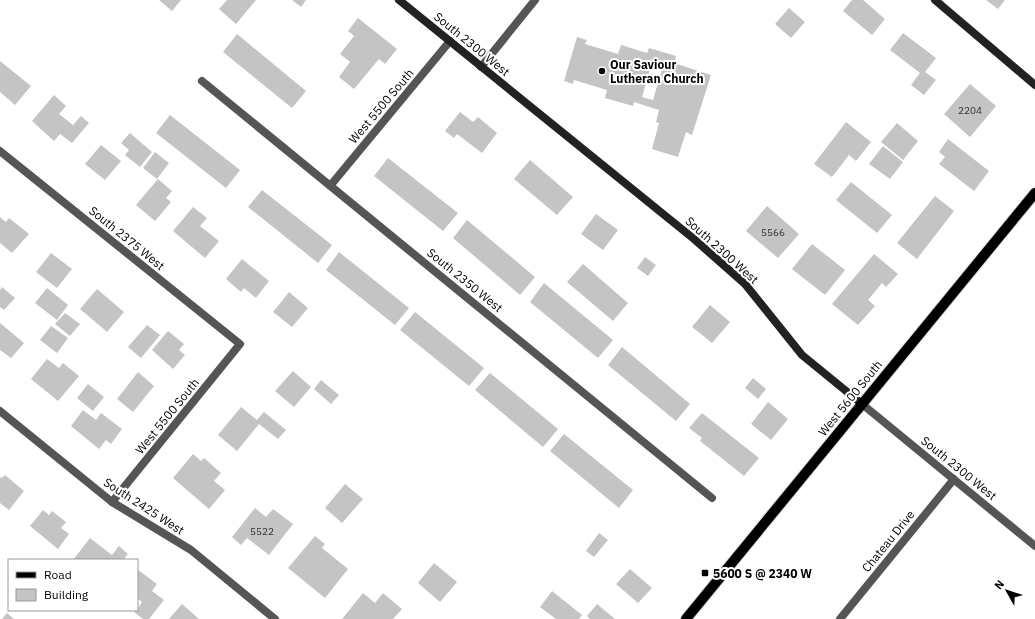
<svg xmlns="http://www.w3.org/2000/svg" width="1035" height="619" viewBox="0 0 1035 619" font-family="'IBM Plex Sans',sans-serif">
	<rect width="100%" height="100%" fill="#fff"/>
	<path fill="#c4c4c4" fill-rule="evenodd" d="M159 0H181L172 11Z
		M227 0H256L236 24 219 9Z
		M292 0H306L301 7Z
		M852 0H863L885 19 872 35 843 11Z
		M986 0H1005L998 9Z
		M789 8 805 22 791 38 775 24Z
		M358 18 397 49 385 64 379 59 354 89 339 77 350 62 340 54 354 36 348 31Z
		M903 33 936 58 925 72 936 80 924 95 911 85 920 73 890 50Z
		M237 34 306 91 292 108 223 52Z
		M577 37 587 40 585 44 618 54 621 45 647 53 649 48 676 56 674 63 711 75 692 135 686 132 678 157 652 149 659 123 656 122 659 110 634 102 633 106 605 98 607 90 574 80 573 84 564 81ZM653 59 664 62 653 100 642 97Z
		M0 61 31 86 15 105 0 92Z
		M970 84 996 106 970 137 944 114Z
		M54 95 66 106 59 114 73 125 81 116 89 123 72 143 60 134 54 141 32 121Z
		M460 112 473 122 478 117 497 133 482 153 457 134 454 138 445 131Z
		M170 115 240 170 226 188 156 133Z
		M846 122 871 142 856 161 849 155 832 177 814 164Z
		M897 123 918 141 903 160 881 142Z
		M130 133 152 152 140 167 125 155 129 150 121 143Z
		M948 139 989 171 974 191 939 164 945 157 939 152Z
		M101 145 121 161 105 180 85 164Z
		M883 146 903 162 890 179 869 164Z
		M155 152 169 163 157 179 143 168Z
		M388 158 458 213 443 231 374 176Z
		M530 160 573 197 557 215 514 179Z
		M158 179 172 191 166 198 171 202 155 221 136 205Z
		M851 182 892 215 877 233 836 200Z
		M262 190 332 245 318 263 248 207Z
		M935 196 954 211 917 259 897 243Z
		M767 206 799 234 778 258 746 231Z
		M193 207 207 218 200 226 219 241 205 258 173 231Z
		M596 214 618 230 603 250 581 234Z
		M0 217 6 222 9 218 29 234 12 253 0 243Z
		M467 220 535 277 520 295 453 238Z
		M812 244 845 270 825 295 792 269Z
		M339 252 409 308 395 325 326 270Z
		M51 253 72 269 57 288 36 272Z
		M874 254 898 274 886 287 882 283 868 300 875 306 858 325 832 304Z
		M645 257 656 265 648 276 637 268Z
		M242 259 269 281 256 298 244 288 241 292 226 279Z
		M583 264 628 303 613 321 567 282Z
		M544 283 613 340 598 358 530 302Z
		M2 287 15 298 4 310 0 307V290Z
		M47 288 68 305 57 320 35 303Z
		M97 289 124 312 107 332 80 309Z
		M289 292 308 308 292 327 273 312Z
		M710 305 730 322 712 343 692 327Z
		M415 312 484 368 469 386 400 330Z
		M65 313 80 324 70 336 55 324Z
		M0 323 24 343 11 358 0 350Z
		M147 325 160 335 141 358 128 347Z
		M51 326 68 338 57 353 40 340Z
		M168 331 184 344 179 350 185 355 173 369 152 350Z
		M622 347 690 404 676 421 608 365Z
		M47 359 59 368 63 363 79 376 58 401 31 379Z
		M293 371 311 387 294 407 275 391Z
		M138 372 154 386 133 412 117 399Z
		M490 373 558 429 543 447 475 390Z
		M753 378 766 389 758 399 745 388Z
		M321 380 339 395 331 404 314 389Z
		M88 384 104 397 93 411 77 398Z
		M768 402 788 419 771 440 751 424Z
		M241 407 257 420 264 412 286 430 278 439 259 424 237 451 218 435Z
		M83 410 96 420 101 413 122 429 111 444 106 440 99 449 71 426Z
		M702 413 759 458 744 476 700 441 702 438 689 428Z
		M564 434 633 490 619 508 550 451Z
		M193 454 201 461 204 458 221 473 214 481 225 490 209 509 173 478Z
		M5 475 24 491 9 510 0 503V477L2 478Z
		M345 484 363 499 342 523 325 508Z
		M255 508 266 517 273 509 293 524 269 555 247 538 241 545 232 537Z
		M43 510 49 515 52 511 66 522 61 528 69 534 58 549 30 526Z
		M599 533 608 540 594 557 586 551Z
		M315 536 325 544 322 548 348 569 325 598 288 568Z
		M90 538 112 555 119 546 128 554 123 560H73Z
		M434 563 457 582 440 602 418 583Z
		M137 569 157 584 152 591 164 600 149 619H143L134 612 137 610 142 602 137 598Z
		M630 569 652 588 638 603 616 584Z
		M552 591 582 615 579 619H556L540 607Z
		M363 593 375 603 383 593 402 609 393 619H342Z
		M182 604 199 619H169Z
		M597 604 615 619H590L587 616Z
		M7 613 14 619H2Z"/>
	<g fill="none" stroke-linecap="round" stroke-linejoin="round">
		<g stroke="#dbdbdb" stroke-width="12">
			<path id="primary" d="M686 619 1035 193"/>
		</g>
		<path stroke="#555" stroke-width="8" d="M0 411 112 502 191 550 275 619"/>
		<path stroke="#555" stroke-width="8" d="M481 67 535 0
			M202 81 712 498
			M0 151 240 344 112 502
			M330 186 450 41
			M862 404 1035 546
			M840 619 954 479"/>
		<path stroke="#222" stroke-width="8" d="M399 0 694 239 745 284 802 355 862 404
			M935 0 1035 85"/>
		<use href="#primary" stroke="#000" stroke-width="10"/>
	</g>
	<g fill="#000" stroke="#fff" stroke-width="1.5">
		<circle cx="602" cy="71" r="4"/>
		<rect x="701" y="569" width="8" height="8" rx="2"/>
	</g>
	<g text-anchor="middle" dominant-baseline="central" stroke-width="4" stroke-linejoin="round" paint-order="stroke">
		<g font-size="10" fill="#313131">
			<text x="970" y="110">2204</text>
			<text x="773" y="232">5566</text>
			<text x="262" y="531">5522</text>
		</g>
		<g font-size="12" fill="#000" stroke="#fff">
			<text transform="translate(472 44) rotate(39)">South 2300 West</text>
			<text transform="translate(381 106) rotate(-50)">West 5500 South</text>
			<text transform="translate(127 238) rotate(39)">South 2375 West</text>
			<text transform="translate(722 250) rotate(42)">South 2300 West</text>
			<text transform="translate(465 280) rotate(39)">South 2350 West</text>
			<text transform="translate(850 398) rotate(-51)">West 5600 South</text>
			<text transform="translate(167 416) rotate(-51)">West 5500 South</text>
			<text transform="translate(959 468) rotate(39)">South 2300 West</text>
			<text transform="translate(144 506) rotate(33)">South 2425 West</text>
			<text transform="translate(888 541) rotate(-51)">Chateau Drive</text>
		</g>
		<g font-size="12" font-weight="bold" fill="#000" stroke="#fff" text-anchor="start">
			<text x="610" y="64">Our Saviour<tspan x="610" dy="14">Lutheran Church</tspan></text>
			<text x="713" y="573">5600 S @ 2340 W</text>
		</g>
	</g>
	<rect x="8" y="559" width="130" height="52" fill="#ffffff" stroke="#999999"/>
	<rect x="16" y="572" width="20" height="6" fill="#000000" stroke="#999999"/>
	<text x="44" y="579" font-size="12" fill="#000000">Road</text>
	<rect x="16" y="589" width="20" height="12" fill="#c4c4c4" stroke="#999999"/>
	<text x="44" y="599" font-size="12" fill="#000000">Building</text>
	<g transform="translate(1007 591) rotate(309)" stroke="#ffffff" stroke-width="3" paint-order="stroke">
	<path d="M0-3L7 15L0 10L-7 15Z" fill="#000000"/>
	<text y="-6" font-size="11" font-weight="bold" text-anchor="middle" fill="#000000">N</text>
	</g>
</svg>
